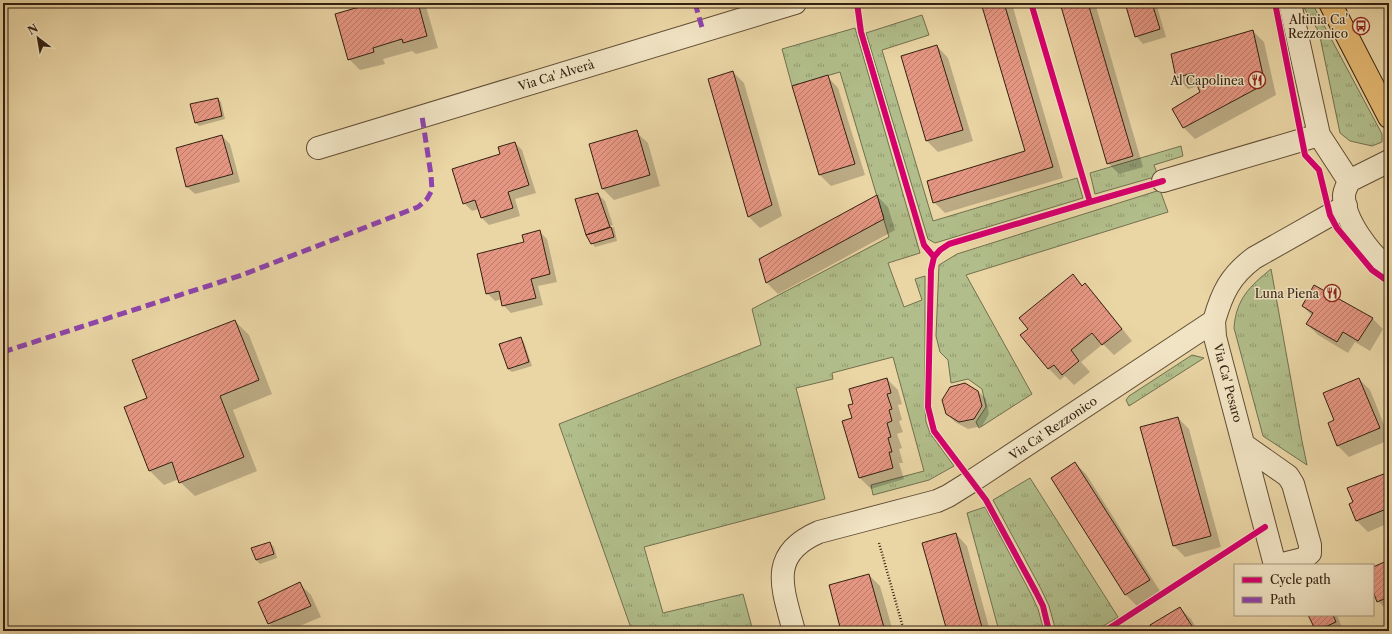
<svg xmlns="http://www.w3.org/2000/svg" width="1392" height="634" viewBox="0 0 1392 634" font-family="'Libre Caslon Text',serif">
	<defs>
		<pattern id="grass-tufts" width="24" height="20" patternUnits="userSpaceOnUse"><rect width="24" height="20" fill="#b1be8b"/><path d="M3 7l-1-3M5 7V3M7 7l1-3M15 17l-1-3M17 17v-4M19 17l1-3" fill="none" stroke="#919a70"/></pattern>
		<pattern id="building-hatch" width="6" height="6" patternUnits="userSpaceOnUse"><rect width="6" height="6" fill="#e59682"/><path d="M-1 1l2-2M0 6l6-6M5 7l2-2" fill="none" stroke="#ba7a69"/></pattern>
	</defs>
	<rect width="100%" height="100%" fill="#ead5a5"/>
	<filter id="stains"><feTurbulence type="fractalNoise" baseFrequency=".005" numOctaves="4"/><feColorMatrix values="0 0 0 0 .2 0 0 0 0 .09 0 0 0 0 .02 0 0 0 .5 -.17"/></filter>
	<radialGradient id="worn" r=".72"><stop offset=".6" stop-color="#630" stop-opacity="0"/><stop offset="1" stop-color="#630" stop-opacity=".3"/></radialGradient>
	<path fill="url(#grass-tufts)" stroke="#72704e" d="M1301 3H1312L1382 134V142L1372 146 1350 141 1340 133 1319 32Z
		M922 15 929 35 882 50 933 221 1077 178 1083 198 935 243 928 239 866 33Z
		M855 28 920 253 888 263 904 307 922 300 915 279 925 276V408L926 422 930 433 954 466 929 480 873 495 871 485 924 471 893 357 832 373 833 379 796 388 825 499 644 547 663 613 743 594 753 631H632L559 424 761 345 752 309 889 237 840 72 792 86 782 49Z
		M1181 146 1183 156 1154 165 1158 176 1095 194 1090 173Z
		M1160 190 1168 212 966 275 1032 394 979 428 976 422 986 407 982 389 968 379 951 383 948 360 940 352 936 336 939 265 957 254Z
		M1271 269 1302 441 1307 465 1263 436 1234 328C1236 299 1250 286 1271 269Z
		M1192 355 1204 358 1129 406 1126 400 1129 396Z
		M1030 478 1118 617 1095 631H1056L1049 606 1041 589 993 500Z
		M985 507 1031 594 1038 609 1044 631H999L967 513Z"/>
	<path fill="#0003" d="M356 3H425L438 48 416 54 412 51 383 59 385 64 360 70 349 59 357 8Z
		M982 3 1012 4 1063 178 945 213 934 202 1026 152Z
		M1061 3H1095L1143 167 1119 174 1108 163Z
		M1126 3H1156L1166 37 1143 44 1136 36Z
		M1189 3H1205L1192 7Z
		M1253 31 1264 42 1276 95 1195 139 1184 128 1174 109 1201 93 1199 86 1188 89 1177 77Z
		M937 46 948 58 973 141 938 152 927 141Z
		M733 72 744 83 782 216 760 228 749 217 709 79Z
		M827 76 838 88 865 175 831 186 820 175Z
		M218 99 221 102 225 119 199 126 195 122Z
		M636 132 648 143 660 186 614 200 603 189Z
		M222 136 230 144 240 182 195 194 187 187 177 149Z
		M515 143 522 150 536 193 515 199 520 216 489 225 482 218 479 209 472 211 464 203 501 155Z
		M598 194 605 201 613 225 590 232V235L614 227 617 241 595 247 592 243 587 234Z
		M877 196 888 207 895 230 778 294 767 283 760 260Z
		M539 231 547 239 557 282 538 286 543 305 511 313 503 305 502 299 495 301 487 293 525 243Z
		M1073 276 1083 286 1085 285 1096 296 1132 341 1114 355 1103 344 1081 362 1090 372 1074 385 1065 376 1060 380 1049 369 1022 335 1029 329Z
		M1303 306 1372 318 1383 329 1370 351 1355 342 1348 353 1318 335 1307 324 1312 316Z
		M235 321 249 335 272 394 233 410 257 471 195 496 180 482 179 479 164 485 150 471Z
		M521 338 524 342 532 366 512 372 508 369Z
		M887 379 898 390 902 404 898 405 902 420 899 421 903 432 897 434 902 448 899 449 903 463H899L904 479 871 489 860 478 853 418 854 404Z
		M1359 379 1370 390 1389 437V440L1349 457 1338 446 1329 423 1335 421Z
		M978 391 986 399 989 414 982 426 968 429 955 422 947 414Z
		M1178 418 1189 429 1221 547 1185 557 1174 546 1142 428Z
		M1075 463 1086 474 1160 591 1137 606 1126 595 1052 478Z
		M1389 473V523L1368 532 1357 521Z
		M956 534 967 546 990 631H948Z
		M270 543 274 547 277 558 260 564 256 560 253 549Z
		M1389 561V612L1378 601 1373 589V568Z
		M869 575 880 586 893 631H842Z
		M300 584 311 595 321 617 288 631H276L269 623Z
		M1180 608 1191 619 1198 631H1155Z
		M1309 615H1337L1343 630 1340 631H1317Z"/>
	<path fill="url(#building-hatch)" stroke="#342110" d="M355 3H373L356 8Z
		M373 3H418L427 36 403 43 402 39 373 48 374 52 348 60 335 14Z
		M981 3H1004L1053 167 933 203 927 181 1025 151Z
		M1060 3H1088L1133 156 1107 164Z
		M1125 3H1152L1160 29 1135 37Z
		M1253 30 1265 84 1183 128 1172 109 1200 92 1192 73 1176 78 1171 54Z
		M937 45 963 130 926 141 901 56Z
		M733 71 772 205 748 217 708 79Z
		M828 75 855 164 819 175 792 86Z
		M218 98 222 116 195 123 190 104Z
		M637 130 650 175 602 189 589 144Z
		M222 135 233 174 186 187 176 148Z
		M515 142 529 185 508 192 513 208 481 218 475 200 463 204 452 169 500 154 498 147Z
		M598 193 610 227 586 235 575 199Z
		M877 195 884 219 766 283 759 259Z
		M611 227 614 237 591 244 586 235Z
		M540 230 550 274 531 279 536 298 502 306 499 291 486 294 477 254 524 242 522 235Z
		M1073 274 1082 286 1085 283 1122 329 1102 345 1092 333 1071 350 1079 361 1062 375 1054 365 1048 369 1020 335 1028 329 1019 318Z
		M1314 285 1373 318 1358 341 1343 332 1337 342 1306 324 1313 313 1302 306Z
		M235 320 259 380 220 396 244 457 179 483 172 462 149 471 124 407 147 398 132 360Z
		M521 337 529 362 508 369 499 344Z
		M887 378 891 393 887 394 892 409 889 410 892 421 887 423 891 437 888 438 892 452H889L893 468 859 478 842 421 852 418 848 405 853 404 849 389Z
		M1359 378 1380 428 1337 446 1328 423 1334 420 1323 393Z
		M965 383 978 391 982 406 974 419 959 422 946 414 942 400 950 387Z
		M1178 417 1211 536 1173 546 1140 427Z
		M1075 462 1150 580 1125 595 1051 478Z
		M1389 472V508L1356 521 1349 504 1353 502 1347 488Z
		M956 533 983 631H947L922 543Z
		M270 542 274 554 256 560 251 548Z
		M1389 560V597L1377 602 1373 591V567Z
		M869 574 885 631H841L829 585Z
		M300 582 311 606 268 624 258 602Z
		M1180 607 1195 631H1153L1150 625Z
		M1308 615H1333L1336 622 1316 631Z"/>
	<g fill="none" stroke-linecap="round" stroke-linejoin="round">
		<g stroke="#624e35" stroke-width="24">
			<path id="minor" d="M1290 3 1319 135 1349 181
				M318 148 795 3
				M1389 161 1349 181C1347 186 1344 191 1344 196 1344 220 1370 255 1389 268
				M1163 181 1319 135
				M1214 321 1215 337 1275 565
				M1244 445 1288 476 1293 484 1310 545V553L1303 559 1279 565
				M794 631C782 587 768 554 819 532L937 501 948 496 972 481 1214 321C1222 293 1230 276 1254 258L1346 206"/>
		</g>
		<g stroke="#342110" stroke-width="24">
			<path id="major" d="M1330 3 1389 117"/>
		</g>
		<path stroke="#342110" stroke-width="2.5" stroke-dasharray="1 2" stroke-linecap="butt" d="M879 543 904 631"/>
		<use href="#minor" stroke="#f1e4c4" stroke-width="22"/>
		<use href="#major" stroke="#e5ba72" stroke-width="22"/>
		<path stroke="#8e44ad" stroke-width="5" stroke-dasharray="10 5" stroke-linecap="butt" d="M695 3 703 31
			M3 352 242 275 418 207 427 199 432 190 431 175 422 116"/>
		<g stroke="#f1e4c4" stroke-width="8">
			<path id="cycleway" d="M857 3 861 32 924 245 934 257 931 270 928 407 934 431 986 500 1036 592 1043 606 1049 631
				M1275 3 1305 155 1319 170 1330 215 1337 228 1372 270 1389 282
				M1090 202 1163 181
				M934 257 940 250 949 244 1090 202 1031 3
				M1105 631 1265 527"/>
		</g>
		<use href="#cycleway" stroke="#d6006c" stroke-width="6"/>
	</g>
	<defs>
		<g id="bus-ring" transform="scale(0.9)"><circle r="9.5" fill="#f1e4c4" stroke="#8f2418" stroke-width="1.5"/><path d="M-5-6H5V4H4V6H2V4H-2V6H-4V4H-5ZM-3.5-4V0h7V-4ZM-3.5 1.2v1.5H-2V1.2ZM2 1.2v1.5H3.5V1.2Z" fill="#8f2418"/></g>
		<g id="restaurant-ring" transform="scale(0.9)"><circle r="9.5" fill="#f1e4c4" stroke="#8f2418" stroke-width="1.5"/><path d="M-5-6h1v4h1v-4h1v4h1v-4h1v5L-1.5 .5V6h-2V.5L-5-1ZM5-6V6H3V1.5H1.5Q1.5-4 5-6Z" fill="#8f2418"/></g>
	</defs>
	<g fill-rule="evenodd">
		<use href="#bus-ring" x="1361" y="26"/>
		<use href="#restaurant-ring" x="1257" y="80"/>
		<use href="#restaurant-ring" x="1332" y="293"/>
	</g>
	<g text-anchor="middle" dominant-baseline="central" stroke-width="3" stroke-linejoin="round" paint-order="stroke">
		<g font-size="12" fill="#342110" stroke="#f1e4c4" text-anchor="end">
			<text x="1348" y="19">Altinia Ca'<tspan x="1348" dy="14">Rezzonico</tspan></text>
			<text x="1244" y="80">Al Capolinea</text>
			<text x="1319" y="293">Luna Piena</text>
		</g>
		<g font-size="12" fill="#342110" stroke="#f1e4c4">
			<text transform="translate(556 75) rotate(-17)">Via Ca' Alverà</text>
			<text transform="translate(1228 383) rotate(75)">Via Ca' Pesaro</text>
			<text transform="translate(1053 428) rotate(-34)">Via Ca' Rezzonico</text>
		</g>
	</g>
	<rect width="1392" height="634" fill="none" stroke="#ead5a5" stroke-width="16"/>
	<rect x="4" y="4" width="1384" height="626" fill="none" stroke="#342110" stroke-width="2"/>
	<rect x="8" y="8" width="1376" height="618" fill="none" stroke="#342110"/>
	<rect x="1234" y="564" width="140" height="52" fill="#f1e4c4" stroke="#a5967c"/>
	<rect x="1242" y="577" width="20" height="6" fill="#d6006c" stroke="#a5967c"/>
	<text x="1270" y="584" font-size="12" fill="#342110">Cycle path</text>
	<rect x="1242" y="597" width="20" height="6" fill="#8e44ad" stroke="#a5967c"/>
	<text x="1270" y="604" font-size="12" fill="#342110">Path</text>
	<g transform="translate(38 38) rotate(329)" stroke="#f1e4c4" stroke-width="3" paint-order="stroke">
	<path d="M0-3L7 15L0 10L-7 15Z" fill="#342110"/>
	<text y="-6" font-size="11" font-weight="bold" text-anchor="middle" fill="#342110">N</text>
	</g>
	<rect width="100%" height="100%" filter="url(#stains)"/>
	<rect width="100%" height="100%" fill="url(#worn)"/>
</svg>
